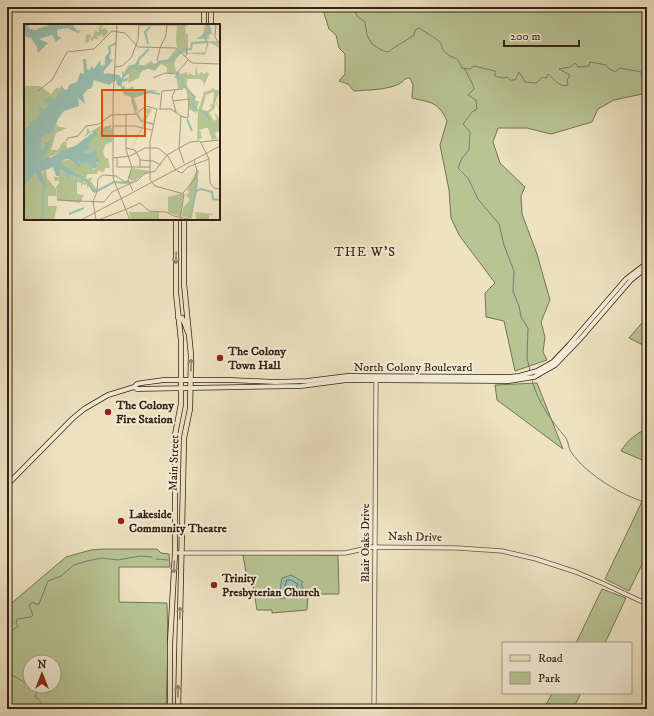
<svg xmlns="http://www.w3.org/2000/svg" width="654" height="716" viewBox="0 0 654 716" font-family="'IM FELL DW Pica',serif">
	<rect width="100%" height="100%" fill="#ede3c1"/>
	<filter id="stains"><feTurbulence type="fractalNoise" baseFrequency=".005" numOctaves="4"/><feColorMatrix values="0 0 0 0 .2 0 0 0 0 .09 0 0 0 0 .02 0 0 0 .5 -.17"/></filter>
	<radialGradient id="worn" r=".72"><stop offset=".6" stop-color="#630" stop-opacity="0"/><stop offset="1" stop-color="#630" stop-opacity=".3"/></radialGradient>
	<path fill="#b8c493" stroke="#777254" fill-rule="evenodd" d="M322 7H369L370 9 392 7H495V8L586 7C598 12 612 9 625 7 632 6 639 7 645 7L647 9V93L614 100 598 109 592 122 551 134 527 128H498L493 142 500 163 525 187 521 196 522 214 537 254 550 300 541 322 545 337 543 352 547 360 515 371 504 321 486 317 485 293 495 283 459 235 451 218 449 190 440 145 447 121C438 101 431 103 412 98L413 85 410 78C402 79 405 81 399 84 388 90 366 90 354 91L348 84 339 81 345 74V54L339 48 336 35 329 29Z
		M647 317V347L629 338Z
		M537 383 563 449 497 400 495 385Z
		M644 430H647V462L621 451C627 441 633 436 644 430Z
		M647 491V554L629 591 605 579Z
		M103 549H157L161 553 169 554 170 567H119V602L167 603 168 646 166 709H7V607L66 557 91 550ZM30 662H54V686H30Z
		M245 554 338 555 339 594H308L307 610 272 613V610H257L253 586 246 573 243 555Z
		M602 589 626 598 605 643H576Z
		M552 693H581L573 709H544Z"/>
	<path fill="#99beb0" stroke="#717f72" d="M291 575 300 580 303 582 301 584 303 588 289 597 280 599 282 591 280 589 282 578Z"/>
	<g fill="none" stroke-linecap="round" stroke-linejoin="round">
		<path stroke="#686f63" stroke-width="1" d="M287 580H291L298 584 295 589 289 593 287 592 285 587Z"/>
		<path stroke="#717f72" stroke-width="1" d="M353 7 357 16 365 22 367 35 372 44 383 51 388 52C397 45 406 41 414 35L415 30 419 28C421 29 438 40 440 42 442 46 442 50 446 53 454 60 457 55 462 68L470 69 474 66 495 71V76L503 78 507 77 510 80H515L519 72 525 82 536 83 543 77 546 78 548 74 559 84 564 86 568 85 567 80 570 75 559 69 570 67 575 63 578 67 589 66 590 62 606 65 608 68 615 72 620 68C627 70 634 70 641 72L642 78 647 79
			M464 68 473 85 474 89 468 95 476 100 477 109 472 112 463 124 470 132 469 150 462 158 458 168 468 178 478 199 499 224 504 245 514 271 513 291 519 306 521 317 528 328 527 358 530 371
			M532 380C538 403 551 420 566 438 569 443 568 448 571 452 587 475 621 495 647 503
			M156 559 168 560
			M7 634 18 626 16 623 17 619 31 617 33 615 29 605 33 602 35 604H39L48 581 61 576 74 565 87 561 102 558 118 560 140 556 152 557
			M7 673C14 675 31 686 37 692L35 697C40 699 40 702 43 705 46 708 53 707 57 707L58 709"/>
		<g stroke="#645141" stroke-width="5">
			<path id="tertiary" d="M175 553H345L372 547 458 548 502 551 536 559 576 572 602 583 647 604
				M374 709 376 378"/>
		</g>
		<g stroke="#362016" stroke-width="5.5">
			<path id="secondary" d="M134 387 137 389 301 386 347 380 509 381 534 377 555 365 581 338 631 280 647 267
				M7 485 72 419 84 409 108 395 134 387 137 384 142 383 164 380H230L275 382 307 381 347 376 508 377 519 376 537 371 553 362 569 345 626 279 647 263"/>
		</g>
		<g stroke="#362016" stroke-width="6">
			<path id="primary" d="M211 7V25
				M204 25V7
				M178 317 182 318C185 322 186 329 189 334
				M170 709V643L175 553V435L181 404V340L176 293V219
				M178 709 184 438 190 409 191 355 184 284V219"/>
		</g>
		<use href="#tertiary" stroke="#f3edd7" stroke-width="3.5"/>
		<use href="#secondary" stroke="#f3edd7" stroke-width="4"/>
		<use href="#primary" stroke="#ede3c1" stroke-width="4.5"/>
	</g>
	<defs><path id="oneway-shaft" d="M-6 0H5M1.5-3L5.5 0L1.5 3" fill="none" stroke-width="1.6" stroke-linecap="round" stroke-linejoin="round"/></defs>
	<g stroke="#92826c">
		<use href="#oneway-shaft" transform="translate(176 258) rotate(91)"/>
		<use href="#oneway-shaft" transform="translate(191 365) rotate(-89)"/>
		<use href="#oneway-shaft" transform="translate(174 567) rotate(93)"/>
		<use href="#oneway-shaft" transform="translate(180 613) rotate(-87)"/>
		<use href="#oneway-shaft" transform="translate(178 691) rotate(-89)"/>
	</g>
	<g fill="#8f2418" stroke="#f3edd7" stroke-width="1.5">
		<circle cx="220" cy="358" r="4"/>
		<circle cx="108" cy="412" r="4"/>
		<circle cx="121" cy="521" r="4"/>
		<circle cx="214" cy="585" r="4"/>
	</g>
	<g text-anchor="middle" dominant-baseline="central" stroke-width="4" stroke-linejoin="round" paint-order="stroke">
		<g font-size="12" font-weight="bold" fill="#362016" stroke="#f3edd7" text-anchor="start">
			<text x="228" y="351">The Colony<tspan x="228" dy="14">Town Hall</tspan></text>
			<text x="116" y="405">The Colony<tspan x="116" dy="14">Fire Station</tspan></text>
			<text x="129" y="514">Lakeside<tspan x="129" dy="14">Community Theatre</tspan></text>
			<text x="222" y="578">Trinity<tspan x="222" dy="14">Presbyterian Church</tspan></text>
		</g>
		<g font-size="12" fill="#362016" stroke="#f3edd7">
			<text x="413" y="367">North Colony Boulevard</text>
			<text transform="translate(174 463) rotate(-88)">Main Street</text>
			<text transform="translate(415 537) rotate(1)">Nash Drive</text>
			<text transform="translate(365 543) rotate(-90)">Blair Oaks Drive</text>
		</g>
		<g font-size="13" letter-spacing="1" fill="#362016" stroke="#f3edd7">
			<text x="365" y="252">THE W'S</text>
		</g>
	</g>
	<g transform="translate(24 24)">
		<rect width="196" height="196" fill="#ede3c1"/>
		<path d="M79 0 77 6 81 4 85 8 79 14 78 10 75 13 73 10 74 16 71 14 68 17 65 13V18L61 19 62 11 66 10 68 15 71 7 75 8V3ZM181 0H189L186 1 185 15H172L179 10ZM161 1 163 29 181 28 183 17H193L196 24 185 18 181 31 159 29 153 24 152 14 153 2ZM152 25 156 27 150 40 153 49H143V43L137 40 131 47 123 44 117 48 115 54 104 59 105 50 98 54V46L100 49 104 42 111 40 116 32 115 41H121L127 37 131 40 144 35ZM189 41 179 64 180 59 176 55H163V62L172 77H175L172 89 165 85 162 64 154 65 152 51 163 48 164 52 165 49 171 52 172 42 174 51 177 48 181 50 182 47 185 50ZM37 61 42 68 0 119V62H16L27 70 33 63 36 65ZM100 61 102 66 109 62 110 66H135L110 74 114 85 111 90 107 73 100 71 97 63ZM187 64 196 67 192 76 196 88 191 77V84L185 89 190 97 193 95 190 88 196 95V107L191 109 193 115 188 116 184 104H181L176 106 178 114 173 116 174 88 180 68 188 66ZM190 68 189 80 185 81 188 83 184 87 178 86 182 71ZM123 84 128 85 105 130 121 96 118 95 124 90 119 88ZM32 100 35 103 43 104 32 109 27 126H34L39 118H42L43 125 20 135 27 114 21 119 19 127 17 124 19 113 29 108ZM63 102 66 108 76 102 78 106 82 102 89 103H85L89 105 88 118 82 120 79 127 81 134H84L86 144H81L80 148 74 147 73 150H63L62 156 68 153 67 157 73 166 71 170 66 162 63 164V161L59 160 57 163V159L53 158V170L60 171 56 179 33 176 32 163 36 158 33 156 31 158 30 153H35V145L43 150 46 155 47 151 62 159 58 156 61 151 57 152 56 148 54 151 36 138 46 135 54 143 57 137 60 141 62 139 67 141 68 146 74 143 72 137 76 138 71 132 74 123 66 129 59 128 66 124 65 120 74 108H67L59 114 63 109ZM108 144 126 147 115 154 104 160 91 159 109 157 104 154ZM22 145 23 154 33 166V172H24V182H33L30 196H0V160L11 150 18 161 22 163 17 150ZM173 146H175L168 195 158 192 159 184 166 176 162 171 166 168 163 166ZM159 169 157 193 144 188V173ZM105 188H135V196H107ZM171 188 189 190V191H185V195L172 196Z" fill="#b8c493" fill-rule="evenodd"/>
		<path d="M5 0 4 4 11 6 28 0H48L53 7H54L56 6H57L54 9 43 4 33 6V11L37 14 32 18 28 11 15 15 24 19 14 29 13 23 7 14 0 12V1ZM86 27 87 29 85 34 89 36 79 48 81 50 84 49 95 51 98 56 105 53 103 57 98 58V63L93 61 92 56 85 61 70 56 67 65H64L59 71 61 80 54 74 55 82 40 87 34 95 29 108 19 113 17 124 19 126 21 119 28 114 20 135 24 132 26 134 41 125 51 122 71 107 74 109 65 120 66 124 59 128 66 129 74 123 72 131 77 138H72L74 143 65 146 68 142 62 139 60 141 55 137 57 142 54 143 46 135H42L36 138 54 151 56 148 58 152 61 151 58 156 63 158 47 151 45 156 43 150 36 145 35 152H32L29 143 17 148 23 162 20 164 11 150 0 161V106L6 101 5 98 13 95 16 87 14 82 21 85 26 80 19 76 18 70 21 76 25 73 32 75 35 68 39 70 37 61 40 66 44 65 45 61 53 58 56 49 60 50 59 35H62L63 45 65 46 68 42 70 45 76 36 77 42 81 41V33Z" fill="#99beb0"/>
		<path fill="none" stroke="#99beb0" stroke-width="2" d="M124 20 121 8 126 3M86 29 85 23 92 19M111 44 108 42H113L115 35 125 25M155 48 152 53 158 55 159 61 171 73 168 77 170 85 182 89 186 96M94 55H98L105 45 112 44 116 47 118 43 120 45 127 42 129 44 135 38 148 36 150 31 153 32 159 26 167 25 168 19 183 18 180 11 182 8 187 9 184 0M98 63 102 69 111 71 124 68 136 70M109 71 108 77 112 87M113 90 117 97 129 100M163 95 168 107M87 117 77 109 81 104 87 102M57 156H63L69 167H73M91 158 103 159M73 167 90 158M172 167 173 154M45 190 60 184M166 193 172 167 177 165 188 168 189 175 196 176M18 196 20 162"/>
		<path fill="none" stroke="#a4957d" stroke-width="1" d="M93 0 89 75V154L106 196M192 0 191 13 196 21M114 1H163M136 24 142 11 143 0M161 33 163 30V10M133 37 136 24M91 43 98 42 107 34 114 16 115 0M141 49 152 50 164 36M129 54 141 49M151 66 148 73 152 88M14 67 28 56 43 28 70 25 88 7 101 9 114 23 152 24 168 39 196 40M149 77 165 75 164 94 156 92M133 85 126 117V156L131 162 160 170 156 196M135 85H147L157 92M136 85 138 67 159 65M102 90V126L108 143 104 156 109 167M157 92 155 124 160 139M89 102H110L128 106M42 117 44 114 54 112 62 102 75 100 87 91 112 90 122 82 133 85M177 118 196 116M102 124 111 126 116 135V143M143 131 166 118 176 117 185 135 186 159 190 164 196 165M89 134 106 132 121 124H134L144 132 152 147M93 134V143H126M116 136 129 137 137 141M153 147 158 149 164 143 185 135M159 169 171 155 173 147 170 136M33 176 80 178 88 168 114 156 120 150 131 147 143 131M103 185 116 179 125 187 142 188 150 192 169 196M57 196 196 122M72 196 69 177 73 168 74 155 79 151 92 152 101 158 104 157M74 196 103 185"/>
		<path fill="#d6530d" fill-opacity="0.15" stroke="#d6530d" stroke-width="2" d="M78 66H121V112H78Z"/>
		<rect width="196" height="196" fill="none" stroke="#362016" stroke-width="2"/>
	</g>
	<rect width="654" height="716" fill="none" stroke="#ede3c1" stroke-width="24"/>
	<rect x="8" y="8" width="638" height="700" fill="none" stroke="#362016" stroke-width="2"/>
	<rect x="12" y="12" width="630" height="692" fill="none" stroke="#362016"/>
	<rect x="502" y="642" width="130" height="52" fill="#f3edd7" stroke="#a79b8a"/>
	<rect x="510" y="655" width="20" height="6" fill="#ede3c1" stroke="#a79b8a"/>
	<text x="538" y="662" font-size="12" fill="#362016">Road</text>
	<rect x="510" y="672" width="20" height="12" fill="#b8c493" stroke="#a79b8a"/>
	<text x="538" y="682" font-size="12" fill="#362016">Park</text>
	<g transform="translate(42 674)"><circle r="19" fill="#f3edd7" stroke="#a79b8a"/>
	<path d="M0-3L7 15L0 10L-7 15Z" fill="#8f2418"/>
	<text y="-6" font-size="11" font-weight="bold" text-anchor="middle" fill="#362016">N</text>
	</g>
	<path d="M504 40v6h75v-6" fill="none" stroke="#362016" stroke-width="2"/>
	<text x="510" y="40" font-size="12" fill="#362016" stroke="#f3edd7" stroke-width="3" paint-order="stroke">200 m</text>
	<rect width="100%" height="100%" filter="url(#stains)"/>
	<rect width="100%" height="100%" fill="url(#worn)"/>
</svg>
